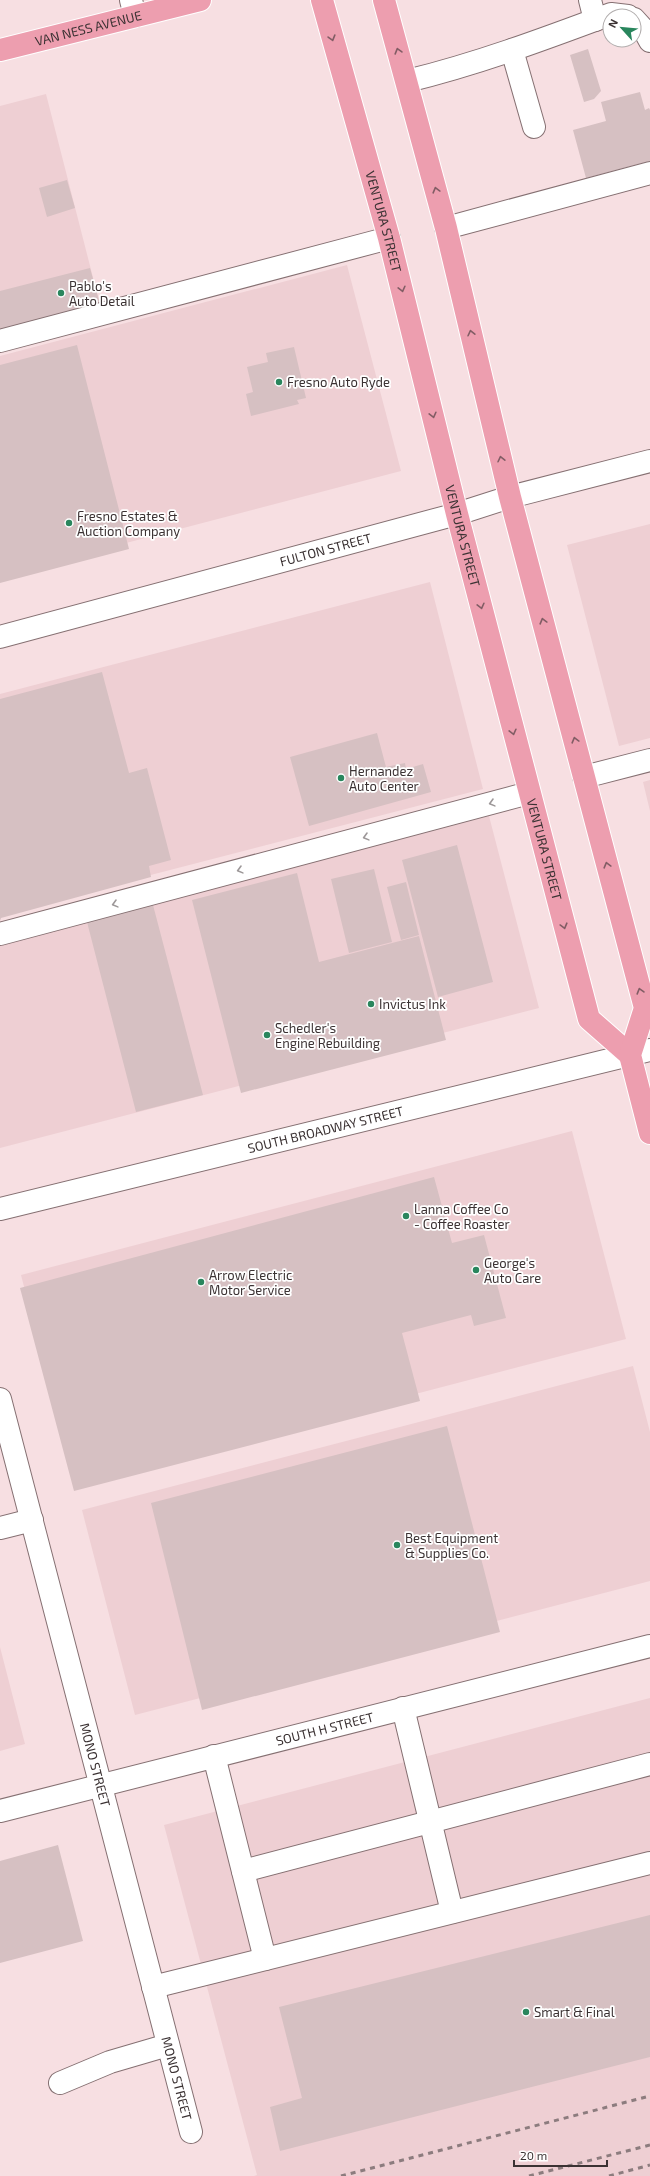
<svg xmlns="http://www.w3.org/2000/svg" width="650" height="2176" viewBox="0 0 650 2176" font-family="'Exo 2',sans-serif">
	<rect width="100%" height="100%" fill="#f7dfe2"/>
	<path fill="#eecfd3" d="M46 94 99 301 0 326V106Z
		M347 265 401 471 0 576V356Z
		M650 524V738L619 746 567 545Z
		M430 582 483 789 0 914V694Z
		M650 780V811L643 782Z
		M489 816 539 1008 0 1148V944Z
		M572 1131 626 1339 75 1483 21 1275Z
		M633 1366 650 1432V1581L135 1715 82 1510Z
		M0 1647 25 1744 0 1751Z
		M650 1698V2176H254L257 2175 164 1825Z"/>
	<path fill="#d6c0c2" d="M588 49 601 91 594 99 584 102 570 55Z
		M640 92 645 110 649 108 650 110V161L586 178 573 130 606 121 601 102Z
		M67 180 75 208 47 217 39 188Z
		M90 268 100 304 0 331V291Z
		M77 345 129 549 0 583V365Z
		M294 347 306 398 297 400 299 404 251 416 246 394 253 392 247 367 268 362 266 353Z
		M102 672 129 773 147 768 171 860 149 866 151 877 1 918 0 921V699Z
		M377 733 386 767 405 763 406 769 423 764 431 792 309 826 290 757Z
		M457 845 493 982 438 997 402 860Z
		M374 869 392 942 349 953 331 879Z
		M297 873 319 962 419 936 446 1040 241 1093 192 900Z
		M406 882 419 935 401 940 387 887Z
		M153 905 203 1095 136 1112 87 922Z
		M434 1177 452 1243 484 1235 506 1318 474 1326 471 1315 402 1333 420 1401 74 1491 20 1288Z
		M447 1426 500 1632 202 1710 151 1503Z
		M58 1845 83 1941 0 1963V1861Z
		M650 1915V2057L280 2151 270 2107 302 2098 279 2007Z"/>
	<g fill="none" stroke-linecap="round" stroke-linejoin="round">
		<g stroke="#857072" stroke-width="24">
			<g id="minor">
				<path d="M131 0 135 16"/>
				<path d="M590 0 595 20"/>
				<path d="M634 19 644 30 650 41"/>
				<path d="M512 50 534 127"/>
				<path d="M407 81C477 64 544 39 611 14L628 16"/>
				<path d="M446 228 650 173"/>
				<path d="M0 341 389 238"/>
				<path id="s1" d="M0 637 457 514 510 497 650 461"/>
				<path d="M584 777 650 760"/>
				<path d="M0 934 529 793"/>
				<path id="s2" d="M0 1209 650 1050"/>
				<path id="s3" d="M0 1399 191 2132"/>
				<path d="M0 1528 32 1520"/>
				<path d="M403 1708 452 1912"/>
				<path d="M214 1756 265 1959"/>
				<path id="s4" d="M0 1811 650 1646"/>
				<path d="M243 1871 650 1764"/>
				<path d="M153 1987 650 1863"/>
				<path d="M60 2083 110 2062 168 2045"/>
			</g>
		</g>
		<g stroke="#fff" stroke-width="24">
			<g id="major">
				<path id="s5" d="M322 0 389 238 457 514 589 1019 630 1055"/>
				<path d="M384 0 446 228 510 497 645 1008 630 1055 650 1133"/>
				<path id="s6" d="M0 50 200 0"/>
			</g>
		</g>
		<use href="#minor" stroke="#fff" stroke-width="22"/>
		<use href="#major" stroke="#ed9eaf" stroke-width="22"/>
		<path stroke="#8c7c7e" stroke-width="3" stroke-dasharray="5 5" stroke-linecap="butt" d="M341 2176 650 2096
			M529 2176 650 2145
			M609 2176 650 2165"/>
	</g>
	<defs><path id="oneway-chevron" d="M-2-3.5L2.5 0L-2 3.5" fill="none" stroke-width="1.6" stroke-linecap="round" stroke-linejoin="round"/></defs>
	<g stroke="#825d65">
		<use href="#oneway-chevron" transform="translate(332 38) rotate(74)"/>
		<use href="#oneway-chevron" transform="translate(398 51) rotate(-106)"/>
		<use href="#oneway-chevron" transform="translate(436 190) rotate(-105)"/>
		<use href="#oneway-chevron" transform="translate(402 289) rotate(76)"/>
		<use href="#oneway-chevron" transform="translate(471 333) rotate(-103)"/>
		<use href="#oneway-chevron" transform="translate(433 415) rotate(76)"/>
		<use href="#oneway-chevron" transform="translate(501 459) rotate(-103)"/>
		<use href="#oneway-chevron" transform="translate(481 606) rotate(76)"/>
		<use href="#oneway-chevron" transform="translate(543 621) rotate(-105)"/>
		<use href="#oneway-chevron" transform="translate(513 732) rotate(76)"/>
		<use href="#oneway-chevron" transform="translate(575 740) rotate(-105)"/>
		<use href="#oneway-chevron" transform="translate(607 865) rotate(-105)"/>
		<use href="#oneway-chevron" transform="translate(564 926) rotate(75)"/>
		<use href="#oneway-chevron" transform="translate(640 991) rotate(-106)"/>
	</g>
	<g stroke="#9d9899">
		<use href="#oneway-chevron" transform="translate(492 803) rotate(165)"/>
		<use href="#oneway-chevron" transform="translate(366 837) rotate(165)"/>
		<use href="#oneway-chevron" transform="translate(240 870) rotate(165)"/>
		<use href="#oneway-chevron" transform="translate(115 904) rotate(165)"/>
	</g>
	<g fill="#29865d" stroke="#fff" stroke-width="1.5">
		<circle cx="61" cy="293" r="4"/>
		<circle cx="279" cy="382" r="4"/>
		<circle cx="69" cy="523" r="4"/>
		<circle cx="341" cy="778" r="4"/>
		<circle cx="371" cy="1004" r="4"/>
		<circle cx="267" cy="1035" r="4"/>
		<circle cx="406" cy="1216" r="4"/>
		<circle cx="476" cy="1270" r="4"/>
		<circle cx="201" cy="1282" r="4"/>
		<circle cx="397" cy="1545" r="4"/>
		<circle cx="526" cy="2012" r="4"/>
	</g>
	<g text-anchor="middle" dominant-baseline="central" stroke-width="3.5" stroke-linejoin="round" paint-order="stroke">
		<g font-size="13" fill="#3b3233" stroke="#fff">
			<text stroke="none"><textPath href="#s6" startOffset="91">VAN NESS AVENUE</textPath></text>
			<text stroke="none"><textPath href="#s5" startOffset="230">VENTURA STREET</textPath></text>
			<text stroke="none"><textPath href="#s5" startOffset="554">VENTURA STREET</textPath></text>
			<text stroke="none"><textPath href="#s1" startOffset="337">FULTON STREET</textPath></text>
			<text stroke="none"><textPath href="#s5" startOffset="878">VENTURA STREET</textPath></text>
			<text stroke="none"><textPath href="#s2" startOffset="335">SOUTH BROADWAY STREET</textPath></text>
			<text stroke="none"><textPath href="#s4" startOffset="335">SOUTH H STREET</textPath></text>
			<text stroke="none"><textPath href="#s3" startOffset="378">MONO STREET</textPath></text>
			<text stroke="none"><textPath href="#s3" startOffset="702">MONO STREET</textPath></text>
		</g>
		<g font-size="13" fill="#3b3233" stroke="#fff" text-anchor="start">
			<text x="69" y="286">Pablo's<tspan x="69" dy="15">Auto Detail</tspan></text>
			<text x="287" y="382">Fresno Auto Ryde</text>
			<text x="77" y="516">Fresno Estates &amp;<tspan x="77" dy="15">Auction Company</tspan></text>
			<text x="349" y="771">Hernandez<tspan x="349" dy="15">Auto Center</tspan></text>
			<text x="379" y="1004">Invictus Ink</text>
			<text x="275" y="1028">Schedler's<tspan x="275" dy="15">Engine Rebuilding</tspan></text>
			<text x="414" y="1209">Lanna Coffee Co<tspan x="414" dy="15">- Coffee Roaster</tspan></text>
			<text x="484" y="1263">George's<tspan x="484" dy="15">Auto Care</tspan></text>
			<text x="209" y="1275">Arrow Electric<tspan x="209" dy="15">Motor Service</tspan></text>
			<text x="405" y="1538">Best Equipment<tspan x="405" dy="15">&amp; Supplies Co.</tspan></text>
			<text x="534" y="2012">Smart &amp; Final</text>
		</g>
	</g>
	<g transform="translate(622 28) rotate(297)"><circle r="19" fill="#ffffff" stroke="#b1adad"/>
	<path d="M0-3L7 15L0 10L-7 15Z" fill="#29865d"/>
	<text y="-6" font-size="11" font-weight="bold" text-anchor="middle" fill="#3b3233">N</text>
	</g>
	<path d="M514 2160v6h93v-6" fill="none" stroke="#3b3233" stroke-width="2"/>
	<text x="520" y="2160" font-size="12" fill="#3b3233" stroke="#ffffff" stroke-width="3" paint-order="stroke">20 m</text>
</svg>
